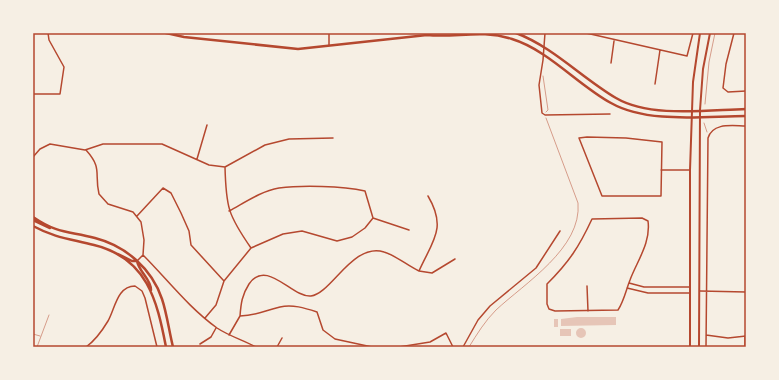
<svg xmlns="http://www.w3.org/2000/svg" width="779" height="380" viewBox="0 0 779 380" font-family="'Exo 2',sans-serif">
	<rect width="100%" height="100%" fill="#f6efe4"/>
	<path fill="#e6c5b7" d="M577 317H616V325L561 326V319Z
		M554 319H558V327H554Z
		M576 333a5 5 0 1 1 10 0a5 5 0 1 1-10 0Z
		M560 329H571V336H560Z"/>
	<g fill="none" stroke-linecap="round" stroke-linejoin="round">
		<path stroke="#b5482f" stroke-width="0.5" d="M543 76 548 110 546 112
			M705 104 709 62 715 33
			M704 123 707 132
			M469 347C477 334 485 321 496 310 525 283 582 248 578 203L546 118"/>
		<path stroke="#b5482f" stroke-width="0.5" d="M33 334 40 336
			M37 347 49 315"/>
		<path stroke="#b5482f" stroke-width="1.5" d="M329 33V45
			M545 33 543 60 539 85 542 113 545 115 610 114
			M586 33 687 56 693 33
			M734 33 726 64 723 88 728 92 746 91
			M611 63 614 41
			M655 84 660 50
			M33 94H60L64 67 49 40 48 33
			M587 137 626 138 662 142 661 196H602L579 138Z
			M86 150C103 169 94 173 99 194L108 204 133 212 141 222 144 240 143 255 137 261
			M33 157 40 149 50 144 85 150 103 144H162L209 165 225 167 265 145 289 139 333 138
			M197 159 207 125
			M225 167C226 207 228 215 251 248
			M661 170H689
			M229 211C244 203 261 191 279 188 302 185 342 186 365 191L373 218
			M137 216 163 188 171 193 181 213 189 231 191 245 224 281
			M642 218 648 221C651 243 637 261 630 280 626 290 624 301 618 310L555 311 549 309 547 304V284C569 262 579 247 592 219Z
			M143 255C167 279 189 308 217 328 229 336 243 340 256 347
			M419 271 432 273 455 259
			M629 283 644 287H690
			M587 286 588 311
			M627 288 648 293H690
			M700 291 746 292
			M240 316C241 303 242 295 249 284 267 258 292 298 311 296 331 294 353 242 384 252 395 255 408 266 419 271 433 240 447 228 428 196
			M205 318 216 305 224 281 251 248 283 234 302 231 337 241 352 237 365 228 373 218 409 230
			M229 335 240 316C259 315 263 311 280 307 292 304 305 308 317 312L323 330 335 339 372 347
			M706 335 728 338 746 336
			M745 336V347
			M200 344 211 337 216 328
			M86 347C96 340 102 331 108 321 115 309 117 286 135 286L142 291 145 298 157 347
			M277 347 282 338
			M399 347 430 342 446 333 453 347
			M463 347 478 320 490 306 536 268 560 231
			M706 347 708 138C713 122 733 126 746 126"/>
		<path stroke="#b5482f" stroke-width="2" d="M690 347V170L693 82 700 33
			M699 347 700 110 703 69 710 33"/>
		<path stroke="#b5482f" stroke-width="2.5" d="M166 33 184 37 298 49 427 35C457 38 481 29 512 39 548 50 578 85 611 103 648 124 705 116 746 116
			M516 33C553 47 582 78 616 98 650 118 707 110 746 109
			M33 217C58 234 68 231 95 238 126 246 152 269 162 299 167 314 169 331 173 347
			M33 220 50 228
			M33 226C55 238 71 239 94 245 147 258 157 300 166 347
			M118 254 132 261H137
			M137 261C139 272 151 279 151 290"/>
	</g>
	<rect width="779" height="380" fill="none" stroke="#f6efe4" stroke-width="68"/>
	<rect x="34" y="34" width="711" height="312" fill="none" stroke="#b5482f" stroke-width="1.5"/>
</svg>
